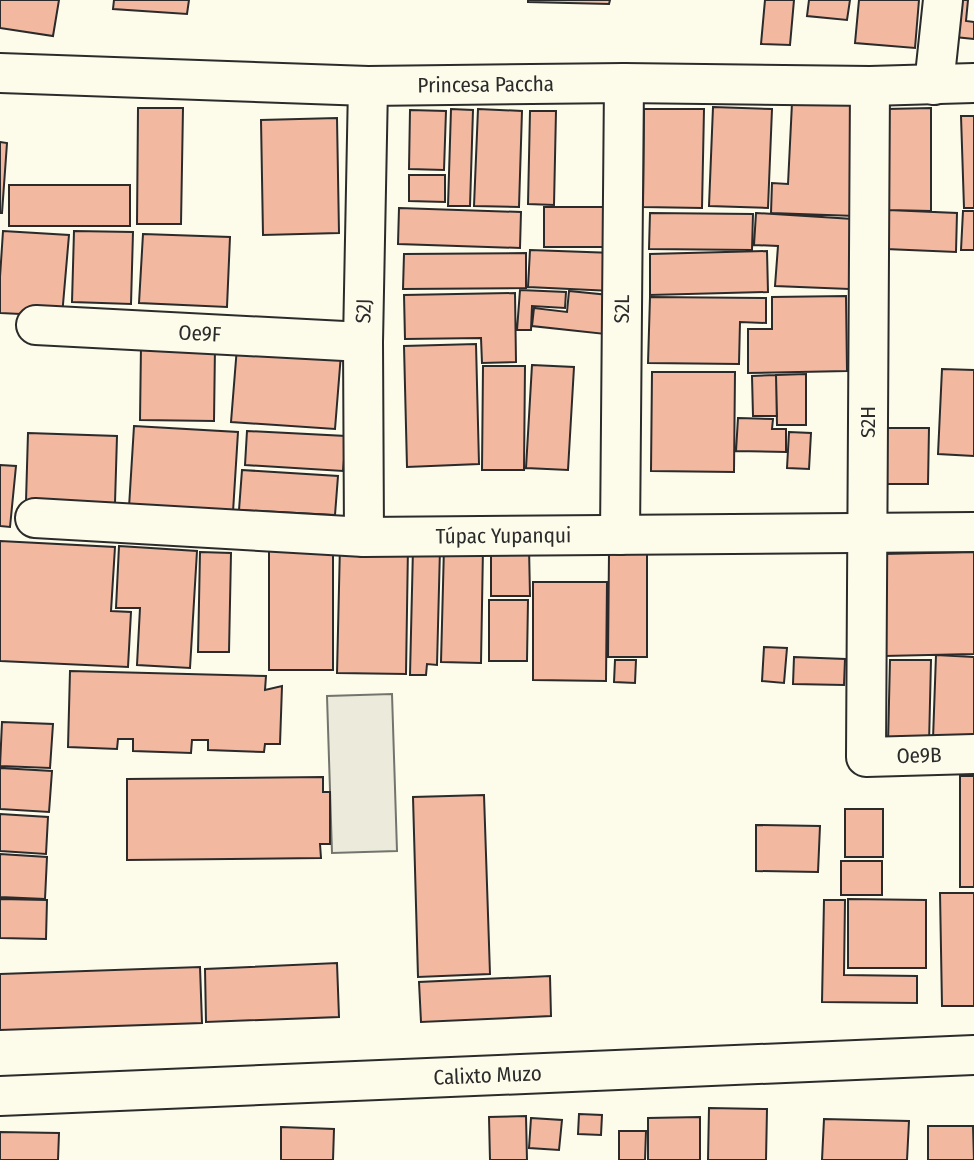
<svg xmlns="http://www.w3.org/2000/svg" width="974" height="1160" viewBox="0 0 974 1160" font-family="'Fira Sans Condensed',sans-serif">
	<rect width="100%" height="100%" fill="#fdfbea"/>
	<path fill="#ecebdb" stroke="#74746e" stroke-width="2" d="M392 694 397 851 332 853 327 696Z"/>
	<path fill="#f2b8a0" stroke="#2b2b2b" stroke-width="2" d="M0 0H59L53 36 0 28Z
		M114 0H189L187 14 113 9Z
		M528 0H610L609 4 528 2Z
		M765 0H794L790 45 761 44Z
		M809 0H850L847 20 807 16Z
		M859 0H919L915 48 855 43Z
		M958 0H968L966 21 974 22V39L955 37Z
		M792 103 859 105 855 216 771 213 772 183 788 184Z
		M713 107 772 109 768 208 709 206Z
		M138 108H183L181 224H137Z
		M931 108V211L888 210 887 109Z
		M451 109 473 110 470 206H448Z
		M478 109 522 111 519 207 474 206Z
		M644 109H704L702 208 643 207Z
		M410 110 446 111 444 170 409 169Z
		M530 111H556L554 205 528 204Z
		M961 116H974V208H964Z
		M337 118 339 233 263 235 261 120Z
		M0 142 7 143 2 213H0Z
		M409 175H445V202L409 201Z
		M9 185H130V226H9Z
		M544 207H610V247H544Z
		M399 208 521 212 520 248 398 244Z
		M888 210 957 213 956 252 886 249Z
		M963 211H974V250H961Z
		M650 213 753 214 752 250 649 249Z
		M756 213 853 219 849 289 775 286 778 246 754 245Z
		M3 231 69 235 62 316 0 313V277Z
		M74 231 133 232 131 304 72 302Z
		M143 234 230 237 227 307 139 303Z
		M530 250 614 253 612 291 528 287Z
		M767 251 768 292 650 295V254Z
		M526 253V288L403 289 404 254Z
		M520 290 566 292 565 308 532 306 531 330H517Z
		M569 291 609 295 605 334 532 326 534 308 567 312Z
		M515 293 516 362 482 363 481 338 405 339 404 295Z
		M846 296 847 371 748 373V329H772V297Z
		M650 297 766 298V323L740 322 739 364 648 363Z
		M476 344 479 464 407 467 404 346Z
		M141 345 215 346 214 421 140 420Z
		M237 347 341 354 335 429 231 422Z
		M532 365 574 367 568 470 526 468Z
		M483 366H525L524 470H482Z
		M942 369 974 370V456L938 454Z
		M652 372H735L734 472 651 471Z
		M806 374V425H777L776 375Z
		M776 375 777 416H753L752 376Z
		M738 418 773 419 772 429H786V452L736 451Z
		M134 426 238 432 233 512 129 507Z
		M886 428H929L928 484H885Z
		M247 431 346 436 343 471 245 465Z
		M789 432 811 433 809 469 787 468Z
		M28 433 117 436 115 503 26 501Z
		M0 465 16 466 10 527 0 526Z
		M242 470 338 476 335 515 239 510Z
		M0 541 115 547 111 611 131 612 128 667 0 661Z
		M333 544V670H269V545Z
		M340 545 408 546 406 674 337 673Z
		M119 546 197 551 190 668 137 665 140 608H116Z
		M444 547 483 548 481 663 441 662Z
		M529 547 530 596H491V548Z
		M413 548 440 549 437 665 427 664 426 675H410Z
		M200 552 231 553 229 652H198Z
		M974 552V654L884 656 882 554Z
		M609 553H647V657H608Z
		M533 582H607L606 681 533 680Z
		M489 600H528L527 661H489Z
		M764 647 787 648 784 683 762 681Z
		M936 655 974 657V740L933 739Z
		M794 657 845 659 844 685 793 684Z
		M615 660H636L635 683 614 682Z
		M890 660H931L929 744 888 743Z
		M70 671 266 676 265 690 282 686 280 744H265L264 752 208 750V740H192L191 753 133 751V739H118L117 749 68 747Z
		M2 722 53 724 50 768 0 766Z
		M0 768 52 771 49 812 0 809Z
		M960 776H974V887H960Z
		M323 777V792H330V844H320L321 858 127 860V779Z
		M484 795 490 974 418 977 413 797Z
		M845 809H883V857H845Z
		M0 814 48 817 46 854 0 851Z
		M756 825 820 826 818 872 756 871Z
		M0 854 47 857 45 899 0 897Z
		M841 861H882V895H841Z
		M940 893H974V1006H942Z
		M0 899 47 900 46 939 0 938Z
		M848 899 926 900V968H848Z
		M824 900H845L844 975 917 976V1003L822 1002Z
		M337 963 339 1017 206 1022 205 969Z
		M200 967 202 1023 0 1030V974Z
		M550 976 551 1016 421 1022 419 982Z
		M709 1108 767 1109 766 1160H708Z
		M579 1114 602 1115 601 1135 578 1134Z
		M526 1116 527 1160H490L489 1117Z
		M700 1117V1160H648V1118Z
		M531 1118 562 1120 559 1150 529 1148Z
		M824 1119 909 1121 907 1160H822Z
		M928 1126H973L974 1160H928Z
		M281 1127 334 1129 333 1160H281Z
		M619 1131H646L645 1160H619Z
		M0 1132 59 1133 58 1160H0Z"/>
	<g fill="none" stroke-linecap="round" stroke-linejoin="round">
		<g stroke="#2b2b2b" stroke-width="42">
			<g id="street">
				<path id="s1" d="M0 73 368 86 624 83 870 86 974 83"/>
				<path d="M934 85 943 0"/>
				<path id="s2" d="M870 86 866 757 974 754"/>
				<path id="s3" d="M36 325 363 342"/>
				<path id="s4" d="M35 518 364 537 974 532"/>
				<path id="s5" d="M620 535 624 83"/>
				<path id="s6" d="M364 537 363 342 368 86"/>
			</g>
		</g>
		<g stroke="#2b2b2b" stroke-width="42">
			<g id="secondary">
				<path id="s7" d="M0 1096 974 1055"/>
			</g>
		</g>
		<use href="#street" stroke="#fdfbea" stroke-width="38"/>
		<use href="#secondary" stroke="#fdfbea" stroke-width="38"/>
	</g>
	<g text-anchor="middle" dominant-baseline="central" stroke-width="5" stroke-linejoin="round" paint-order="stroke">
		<g font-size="21" fill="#2b2b2b" stroke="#fdfbea">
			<text stroke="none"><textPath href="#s1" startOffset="486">Princesa Paccha</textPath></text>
			<text stroke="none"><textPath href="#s5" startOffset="226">S2L</textPath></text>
			<text stroke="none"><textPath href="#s6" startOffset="226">S2J</textPath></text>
			<text stroke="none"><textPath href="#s3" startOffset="164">Oe9F</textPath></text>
			<text transform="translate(868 422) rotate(-90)">S2H</text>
			<text stroke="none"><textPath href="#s4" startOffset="469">Túpac Yupanqui</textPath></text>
			<text stroke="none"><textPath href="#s2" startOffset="724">Oe9B</textPath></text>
			<text stroke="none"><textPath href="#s7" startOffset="488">Calixto Muzo</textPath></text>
		</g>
	</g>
</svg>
